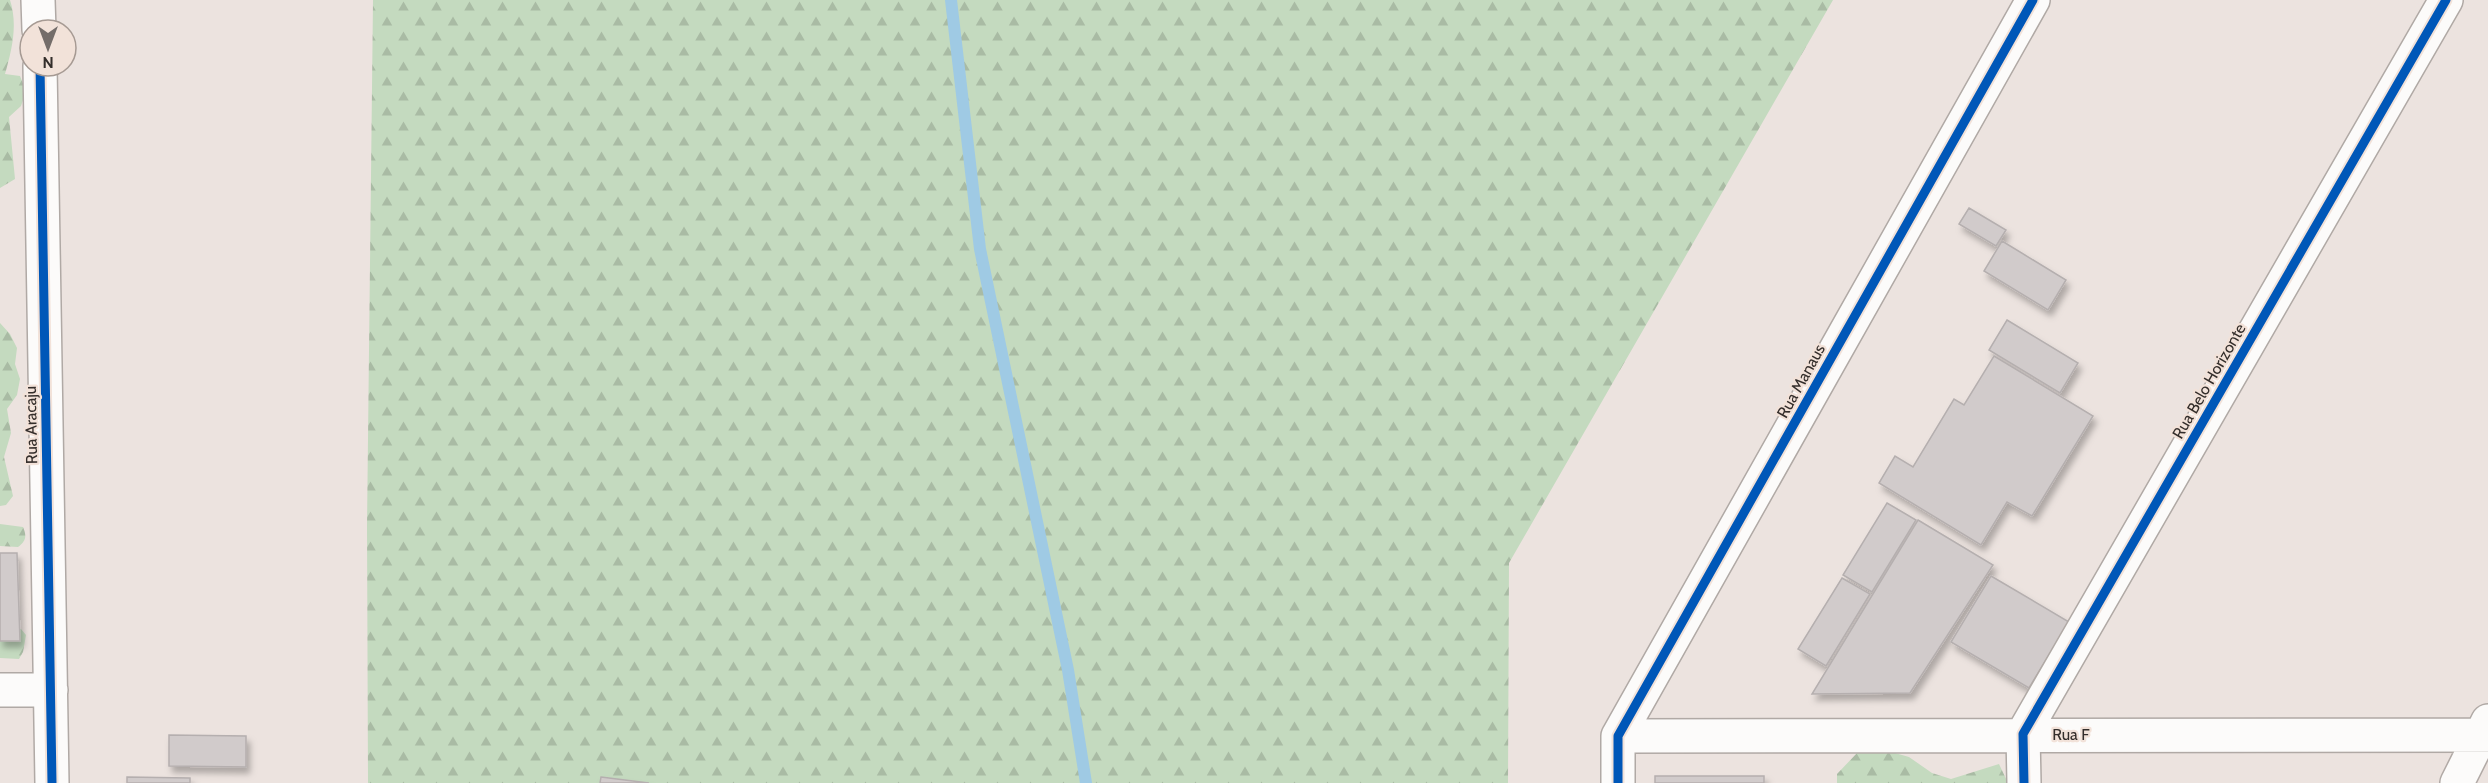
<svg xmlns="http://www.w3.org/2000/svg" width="2488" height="783" viewBox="0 0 2488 783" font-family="Cabin,sans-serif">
	<defs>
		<pattern id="forest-firs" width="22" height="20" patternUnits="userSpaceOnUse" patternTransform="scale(1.5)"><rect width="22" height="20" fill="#c4dabf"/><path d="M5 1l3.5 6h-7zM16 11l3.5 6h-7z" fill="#a9bba4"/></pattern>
		<filter id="shadow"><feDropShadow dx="3.5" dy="6" stdDeviation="3" flood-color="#0004"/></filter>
	</defs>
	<rect width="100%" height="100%" fill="#ece3df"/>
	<path fill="url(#forest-firs)" d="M0 0H10C18 25 12 49 5 74L20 76 26 91 21 106 9 117 15 179 0 188Z
		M373 0H1833L1509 563 1508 783H368L367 526Z
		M0 323 10 334 17 348 15 364 20 379 17 395 7 409 11 433 4 457 13 496 6 505 0 506Z
		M0 524 23 527C27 536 26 541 18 547L0 546Z
		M13 627 21 629 26 635 23 652 19 659 0 658V638Z
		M1888 751 1909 757 1932 773 1951 779 1999 764 2008 783H1837V774L1858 752Z"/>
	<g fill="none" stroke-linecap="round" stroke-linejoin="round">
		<path stroke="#9fcae4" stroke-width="12" d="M951 0 980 249 1068 670 1086 783"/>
	</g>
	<path fill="#d1cbcb" stroke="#b5afaf" stroke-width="1.5" filter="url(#shadow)" d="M1969 208 2006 230 1996 246 1959 224Z
		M2002 241 2066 280 2048 310 1984 271Z
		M2007 320 2078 363 2060 393 1989 350Z
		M1994 356 2093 416 2032 516 2007 502 1981 545 1879 483 1895 456 1913 467 1954 399 1964 405Z
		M1887 503 1916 520 1872 592 1843 575Z
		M1918 520 1993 565 1910 693 1812 694Z
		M0 553H17L20 641H0Z
		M1991 576 2069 622 2029 688 1951 642Z
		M1842 578 1870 594 1826 666 1798 649Z
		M169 735 246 736V767L169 766Z
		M1655 776H1764V783H1655Z
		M127 777 190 778V783H127Z
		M601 777 649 783H600Z"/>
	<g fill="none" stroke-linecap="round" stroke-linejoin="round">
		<g stroke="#b0a9a5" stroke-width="36">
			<path id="minor" d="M38 0 39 30
				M40 66 52 783
				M0 690H51
				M1618 736 2488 735
				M1618 783V736L2033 0
				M2024 783 2023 734 2446 0
				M2457 783 2488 721"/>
		</g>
		<use href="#minor" stroke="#fcfbfa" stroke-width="33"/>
		<g stroke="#f2e2d9" stroke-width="13">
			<path id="cycleway" d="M40 66 52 783
				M1618 783V736L2033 0
				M2024 783 2023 734 2446 0"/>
		</g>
		<use href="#cycleway" stroke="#0057b8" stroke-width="9"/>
	</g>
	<g text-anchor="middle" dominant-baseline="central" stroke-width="4.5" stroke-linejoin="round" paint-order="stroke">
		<g font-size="16" fill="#342e2b" stroke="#f2e2d9">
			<text transform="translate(1801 381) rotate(-61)">Rua Manaus</text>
			<text transform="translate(2209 381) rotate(-60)">Rua Belo Horizonte</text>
			<text transform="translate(31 425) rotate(-91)">Rua Aracaju</text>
			<text x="2071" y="734">Rua F</text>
		</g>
	</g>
	<g transform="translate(48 48) rotate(180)"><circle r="28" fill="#f2e2d9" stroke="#a69a93" stroke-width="1.5"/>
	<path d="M0-4.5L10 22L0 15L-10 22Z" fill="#746d6a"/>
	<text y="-9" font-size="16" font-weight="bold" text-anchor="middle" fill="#342e2b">N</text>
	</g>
</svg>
